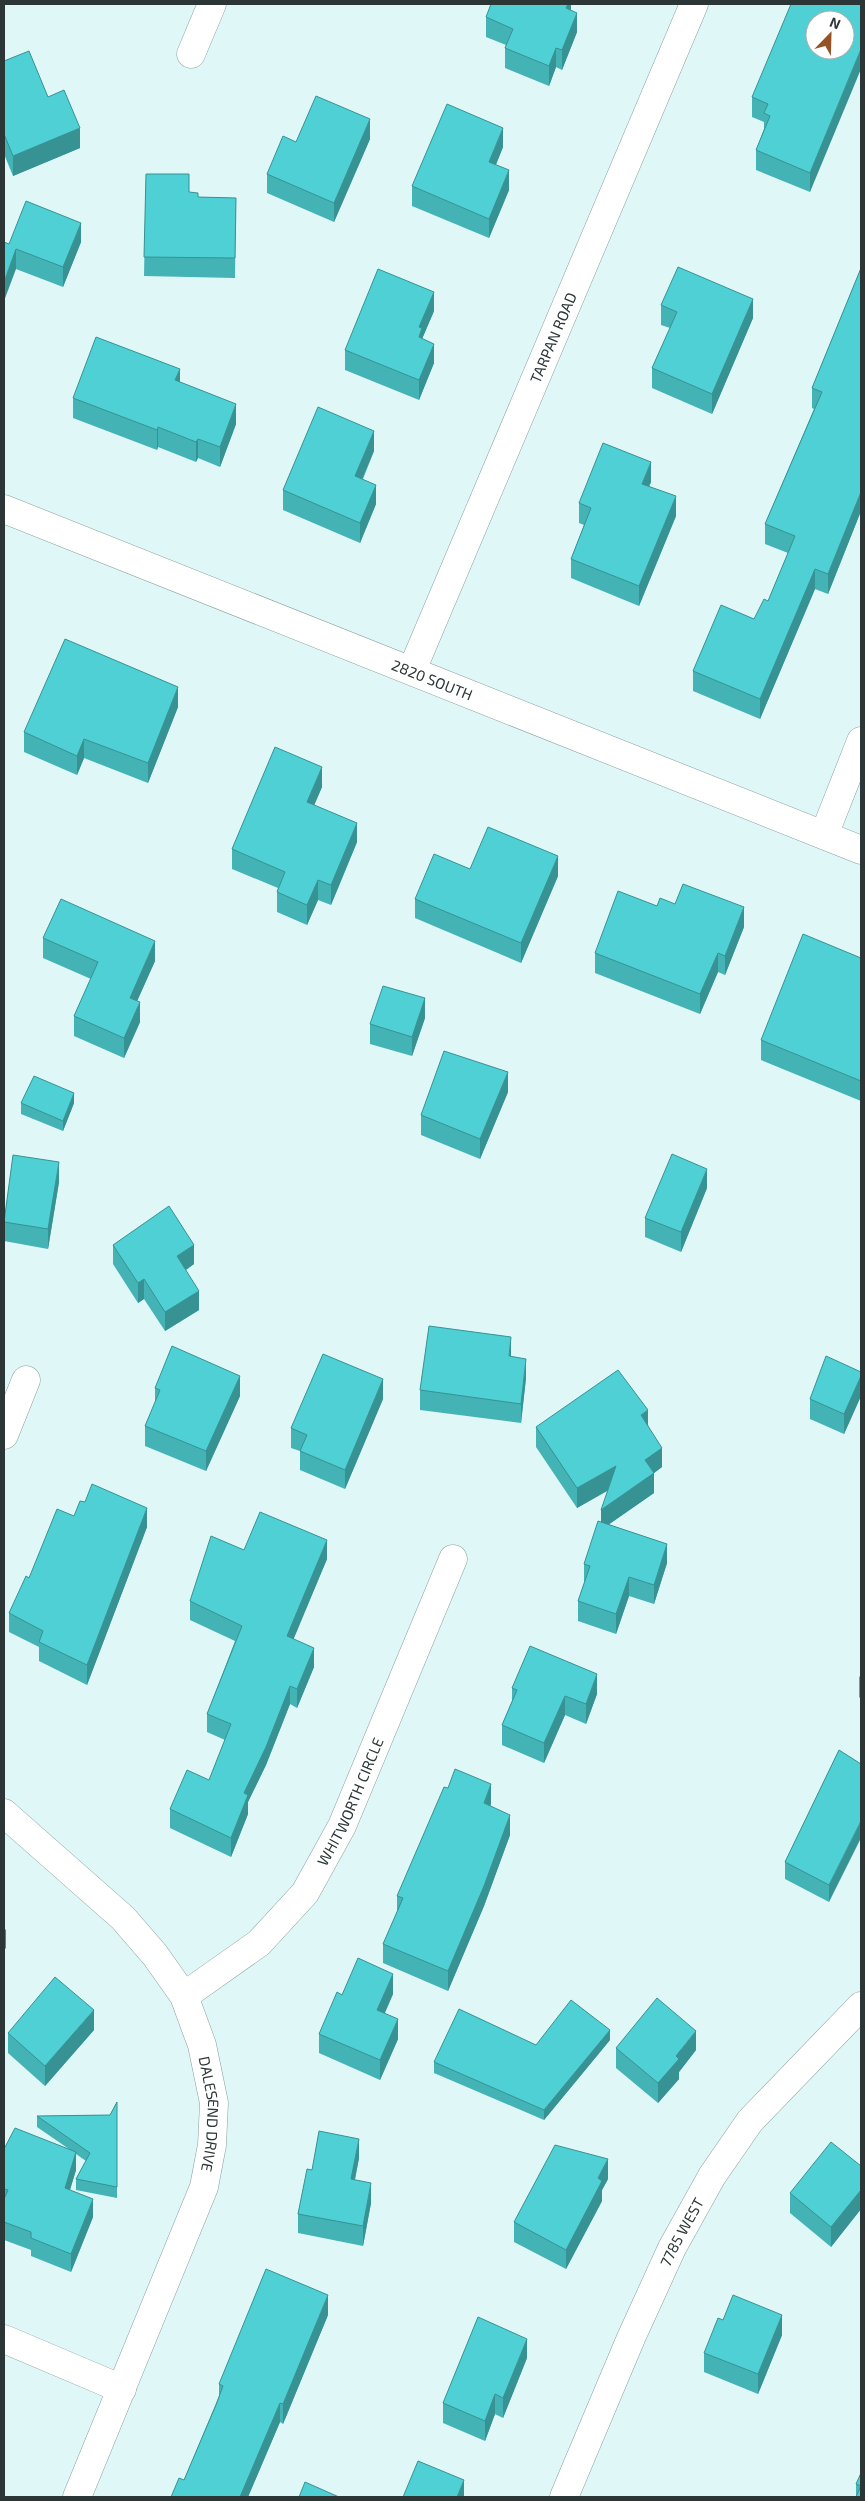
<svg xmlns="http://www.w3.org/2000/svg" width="865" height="2501" viewBox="0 0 865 2501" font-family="'Exo 2',sans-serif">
	<rect width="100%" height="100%" fill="#e0f7f7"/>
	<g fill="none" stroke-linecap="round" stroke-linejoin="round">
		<g stroke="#8aa0a0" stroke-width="29">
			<g id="minor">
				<path d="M191 54 212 4"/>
				<path id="s1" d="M4 509 861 850"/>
				<path id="s2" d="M412 670 694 4"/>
				<path d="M824 835 861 741"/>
				<path d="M4 1435 26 1380"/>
				<path id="s3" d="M4 1813 123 1918 155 1955 184 1996 202 2045 214 2103 212 2145 204 2187 77 2497"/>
				<path id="s4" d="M184 1996 259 1943 305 1893 342 1826 453 1559"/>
				<path d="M4 2339 122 2389"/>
				<path id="s5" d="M564 2497 631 2338 672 2248 712 2176 750 2121 861 2006"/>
			</g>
		</g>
		<use href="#minor" stroke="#fff" stroke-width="28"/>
	</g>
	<path fill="#43b3b6" d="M571 4V10L577 32 562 70 556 67 549 86 505 68V48L506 45 486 37V17Z
		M861 4 810 192 756 170V150L764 129V122L752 117V97Z
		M4 61 48 97 80 148 13 176 4 154Z
		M370 139 334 222 267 193V174L296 142Z
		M503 147 496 165 509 190 489 238 412 206V186Z
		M146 174 198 197 236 198 235 278 144 276Z
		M81 242 63 287 16 269 9 244Z
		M861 268V511L828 594 815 589 760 719 693 691V671L754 619 768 601 788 553 765 544V524L814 409 812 408V388Z
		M661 305 753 318 712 414 652 388V368L670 328 661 325Z
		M434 311 422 339 434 363 419 400 345 370V350Z
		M180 382 236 424 220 467 198 458 196 462 158 447 157 450 73 418V398Z
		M374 451 363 479 376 504 360 543 283 510V490Z
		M651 482 649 486 676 516 639 606 571 578V559L584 525 579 523V503Z
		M178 707 148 783 84 758 77 775 24 752V732Z
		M322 787 314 805 357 842 331 905 318 900 307 925 277 912V892L278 888 232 869V849Z
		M470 869 558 876 521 963 415 918V899Z
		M675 904 744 927 725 975 718 972 700 1014 595 973V953L657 906Z
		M43 938 155 961 137 1001 140 1022 124 1058 74 1036V1016L91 979 43 958Z
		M861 958V1101L761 1060V1040Z
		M425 1018 412 1056 370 1044V1024Z
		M508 1092 480 1159 421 1135V1115Z
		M21 1103H74L63 1131 21 1114Z
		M59 1182 48 1249 4 1241V1219Z
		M707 1188 681 1252 645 1237V1218Z
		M113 1245 194 1264 186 1270 199 1310 165 1331 144 1299 138 1303 113 1264Z
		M861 1372V1396L844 1434 810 1419V1399Z
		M526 1378 521 1423 420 1410V1390Z
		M155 1388 240 1396 206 1471 145 1446V1426L155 1403Z
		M383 1399 345 1489 300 1470V1451L291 1448V1428Z
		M648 1425 662 1467 654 1473V1493L609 1524 667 1563 654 1604 629 1596 616 1634 578 1621V1601L584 1584V1564L601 1522 608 1490 577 1508 536 1447V1427Z
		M74 1516 147 1527 87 1685 39 1661V1647L9 1632V1613L29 1578Z
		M244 1550 327 1559 293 1639 314 1667 297 1708 290 1704 266 1765 248 1802V1814L231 1857 170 1828V1809L209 1780 225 1740 207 1732V1714L235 1641 190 1620V1601Z
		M861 1675V1699L859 1697V1677Z
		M512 1688 597 1694 586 1724 565 1715 544 1763 502 1745V1725L512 1701Z
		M839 1750 829 1902 785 1879V1862Z
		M491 1804 490 1806 510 1835 484 1906 448 1991 383 1963V1944L397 1912V1896Z
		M393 1994 385 2013 398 2039 380 2080 319 2053V2034L342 1995Z
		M94 2030 45 2086 8 2053V2033Z
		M610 2040 544 2120 434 2073V2062L536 2045Z
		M616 2048 696 2050 679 2072V2079L658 2103 616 2068Z
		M117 2102V2198L76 2190V2179L86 2161 76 2154V2170L70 2190 93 2217 71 2272 31 2256V2250L4 2240V2149H69L37 2127V2116L110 2115Z
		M359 2158 355 2180 371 2203 363 2246 298 2233V2214L312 2170Z
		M861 2166V2209L831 2247 790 2213V2193Z
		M608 2179 602 2190V2201L566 2269 514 2242V2222Z
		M328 2315 283 2424 280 2422 248 2497H171L184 2480 219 2396V2384Z
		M723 2320 782 2335 758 2394 704 2372V2353Z
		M527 2358 503 2418 495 2414 485 2441 443 2423V2403Z
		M861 2473V2497H856V2484Z"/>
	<path fill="#379294" d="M568 4H571V16L566 8Z
		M577 13V32L562 70V50Z
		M556 48V67L549 86V66Z
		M861 49V69L810 192V173Z
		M370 119V139L334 222V203Z
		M80 128V148L13 176V156Z
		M503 128V147L489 181V162Z
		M509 170V190L489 238V219Z
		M81 223V242L63 287V267Z
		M16 249V269L4 301V282Z
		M434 292V311L422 339 419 357V327Z
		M753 299V318L712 414V394Z
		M434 344V363L419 400V380Z
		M180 369V389L175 380Z
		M236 404V424L220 467V447Z
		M158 427V447L157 450V430Z
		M374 431V451L355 495V476Z
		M198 439V458L196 462V442Z
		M651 462V482L642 503V484Z
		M376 485V504L360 543V523Z
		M861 492V511L828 594V574Z
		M676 496V516L639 606V586Z
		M815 569V589L760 719V699Z
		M178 687V707L148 783V763Z
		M84 739V758L77 775V756Z
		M322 767V787L307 822V802Z
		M357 823V842L331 905V885Z
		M558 856V876L521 963V943Z
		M318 880V900L307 925V905Z
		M744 907V927L725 975V956Z
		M155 941V961L130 1017V998Z
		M718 953V972L700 1014V994Z
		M425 998V1018L412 1056V1037Z
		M140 1002V1022L124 1058V1038Z
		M508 1072V1092L480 1159V1139Z
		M74 1093V1103L63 1131V1121Z
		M59 1162V1182L48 1249V1229Z
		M707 1169V1188L681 1252V1232Z
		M194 1245V1264L177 1276V1256Z
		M144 1279V1299L138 1303V1283Z
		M199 1291V1310L165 1331V1312Z
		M511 1337V1356H509Z
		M526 1359V1378L521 1423V1404Z
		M240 1376V1396L206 1471V1451Z
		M861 1376V1396L844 1434V1414Z
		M383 1379V1399L345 1489V1470Z
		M648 1410V1429L641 1415Z
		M662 1448V1467L654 1473V1493L601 1530V1510L645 1460Z
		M616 1466V1486L577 1508V1488Z
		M147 1508V1527L87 1685V1665Z
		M327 1540V1559L287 1655V1636Z
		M667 1544V1563L654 1604V1585Z
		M629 1577V1596L616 1634V1614Z
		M314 1648V1667L297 1708V1689Z
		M597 1674V1694L586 1724V1704Z
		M290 1686V1704L266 1765 248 1802V1814L231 1857V1838L244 1793Z
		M565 1696V1715L544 1763V1743Z
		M491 1784V1804L484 1823V1803Z
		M510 1815V1835L484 1906 448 1991V1971Z
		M861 1821V1838L829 1902V1885Z
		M6 1929V1948L4 1950V1931Z
		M393 1974V1994L377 2030V2010Z
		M94 2010V2030L45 2086V2066Z
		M398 2019V2039L380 2080V2060Z
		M610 2030V2040L544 2120V2110Z
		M696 2031V2050L679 2072V2079L658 2103V2083L676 2056Z
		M359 2139V2158L351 2198V2179Z
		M76 2152V2170L65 2206V2188Z
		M608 2159V2179L602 2190V2201L566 2269V2250L598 2178Z
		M371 2183V2203L363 2246V2226Z
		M861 2190V2209L831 2247V2227Z
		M93 2199V2217L71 2272V2254Z
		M328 2295V2315L283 2424V2404Z
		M782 2315V2335L758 2394V2374Z
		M527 2339V2358L503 2418V2398Z
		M495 2394V2414L485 2441V2421Z
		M280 2403V2422L248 2497H240Z
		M5 2418V2438L4 2441V2421Z
		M464 2480V2497H457Z"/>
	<path fill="#4ed0d4" stroke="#379294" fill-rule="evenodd" d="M491 4H568L566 8 577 13 562 50 556 48 549 66 505 48 513 29 486 17Z
		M791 4H861V49L810 173 756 150 770 116 764 113 768 104 752 97ZM815 20H845V50H815Z
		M29 51 48 97 64 90 80 128 13 156 4 134V61Z
		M316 96 370 119 334 203 267 174 283 136 296 142Z
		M447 104 503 128 489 162 509 170 489 219 412 186Z
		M146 174H189V192L198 193V197L236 198 235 258 144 257Z
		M26 201 81 223 63 267 16 249 4 282V242L9 244Z
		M678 267 753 299 712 394 652 368 677 312 661 305Z
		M861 268V492L828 574 815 569 760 699 693 671 721 605 754 619 764 599 768 601 795 536 765 524 822 392 812 388Z
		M378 269 434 292 419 327 422 328 419 337 434 344 419 380 345 350Z
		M96 337 180 369 175 380 236 404 220 447 198 439 196 442 158 427 157 430 73 398Z
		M318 407 374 431 355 476 376 485 360 523 283 490Z
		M603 443 651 462 642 484 676 496 639 586 571 559 591 508 579 503Z
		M65 639 178 687 148 763 84 739 77 756 24 732Z
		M275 747 322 767 307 802 357 823 331 885 318 880 307 905 277 892 285 872 232 849Z
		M488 827 558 856 521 943 415 899 434 854 470 869Z
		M683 884 744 907 725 956 718 953 700 994 595 953 618 891 657 906 660 898 675 904Z
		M61 899 155 941 130 998 140 1002 124 1038 74 1016 98 962 43 938Z
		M803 934 861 958V1081L761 1040Z
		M383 986 425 998 412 1037 370 1024Z
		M444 1051 508 1072 480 1139 421 1115Z
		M34 1076 74 1093 63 1121 21 1103Z
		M672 1154 707 1169 681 1232 645 1218Z
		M13 1155 59 1162 48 1229 4 1222Z
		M169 1206 194 1245 177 1256 199 1291 165 1312 144 1279 138 1283 113 1245Z
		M429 1326 511 1337 509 1356 526 1359 521 1404 420 1390Z
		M172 1346 240 1376 206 1451 145 1426 160 1390 155 1388Z
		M323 1354 383 1379 345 1470 300 1451 307 1435 291 1428Z
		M826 1356 861 1372V1376L844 1414 810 1399Z
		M618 1370 648 1410 641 1415 662 1448 645 1460 654 1473 601 1510 616 1466 577 1488 536 1427Z
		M92 1484 147 1508 87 1665 39 1642 43 1631 9 1613 26 1576 29 1578 57 1509 74 1516 80 1501 85 1502Z
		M260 1512 327 1540 287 1636 314 1648 297 1689 290 1686 266 1747 244 1793 248 1795 231 1838 170 1809 187 1770 209 1780 231 1724 207 1714 242 1626 190 1601 211 1536 244 1550Z
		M598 1521 667 1544 654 1585 629 1577 616 1614 578 1601 590 1566 584 1564Z
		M530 1646 597 1674 586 1704 565 1696 544 1743 502 1725 517 1690 512 1688Z
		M839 1750 861 1764V1821L829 1885 785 1862Z
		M455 1769 491 1784 484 1803 510 1815 484 1886 448 1971 383 1944 403 1898 397 1896 444 1787 448 1788Z
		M358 1958 393 1974 377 2010 398 2019 380 2060 319 2034 337 1992 342 1995Z
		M55 1977 94 2010 45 2066 8 2033Z
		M657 1998 696 2031 676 2056 679 2059 658 2083 616 2048Z
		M571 2000 610 2030 544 2110 434 2062 459 2009 536 2045Z
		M117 2102V2187L76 2179 90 2153 37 2116 110 2115Z
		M15 2128 76 2152 65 2188 93 2199 71 2254 31 2238V2232L4 2222V2199L8 2190 4 2189V2149Z
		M319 2131 359 2139 351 2179 371 2183 363 2226 298 2214 307 2169 312 2170Z
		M831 2142 861 2166V2190L831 2227 790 2193Z
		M555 2145 608 2159 598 2178 602 2181 566 2250 514 2222Z
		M266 2269 328 2295 283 2404 280 2403 240 2497H171L179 2478 184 2480 216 2405 223 2386 219 2384Z
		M733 2295 782 2315 758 2374 704 2353 718 2318 723 2320Z
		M478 2317 527 2339 503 2398 495 2394 485 2421 443 2403Z
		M418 2461 464 2480 457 2497H403Z
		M861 2473V2497H856L861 2486 856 2484Z
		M305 2482 339 2497H299Z"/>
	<g text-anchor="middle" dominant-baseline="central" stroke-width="4" stroke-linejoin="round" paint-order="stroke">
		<g font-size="15" fill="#2d3636" stroke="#fff">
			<text stroke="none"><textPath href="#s2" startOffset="361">TARPAN ROAD</textPath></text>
			<text stroke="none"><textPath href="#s1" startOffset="461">2820 SOUTH</textPath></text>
			<text stroke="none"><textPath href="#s4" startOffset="262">WHITWORTH CIRCLE</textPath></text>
			<text stroke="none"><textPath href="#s3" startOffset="380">DALESEND DRIVE</textPath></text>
			<text stroke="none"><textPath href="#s5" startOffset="290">7785 WEST</textPath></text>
		</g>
	</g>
	<rect width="865" height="2501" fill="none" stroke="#2d3636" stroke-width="10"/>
	<g transform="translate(830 35) rotate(23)"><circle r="24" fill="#ffffff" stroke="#abafaf"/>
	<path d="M0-4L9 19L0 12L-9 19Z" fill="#955224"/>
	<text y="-8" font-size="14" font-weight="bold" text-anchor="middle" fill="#2d3636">N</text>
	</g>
</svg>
